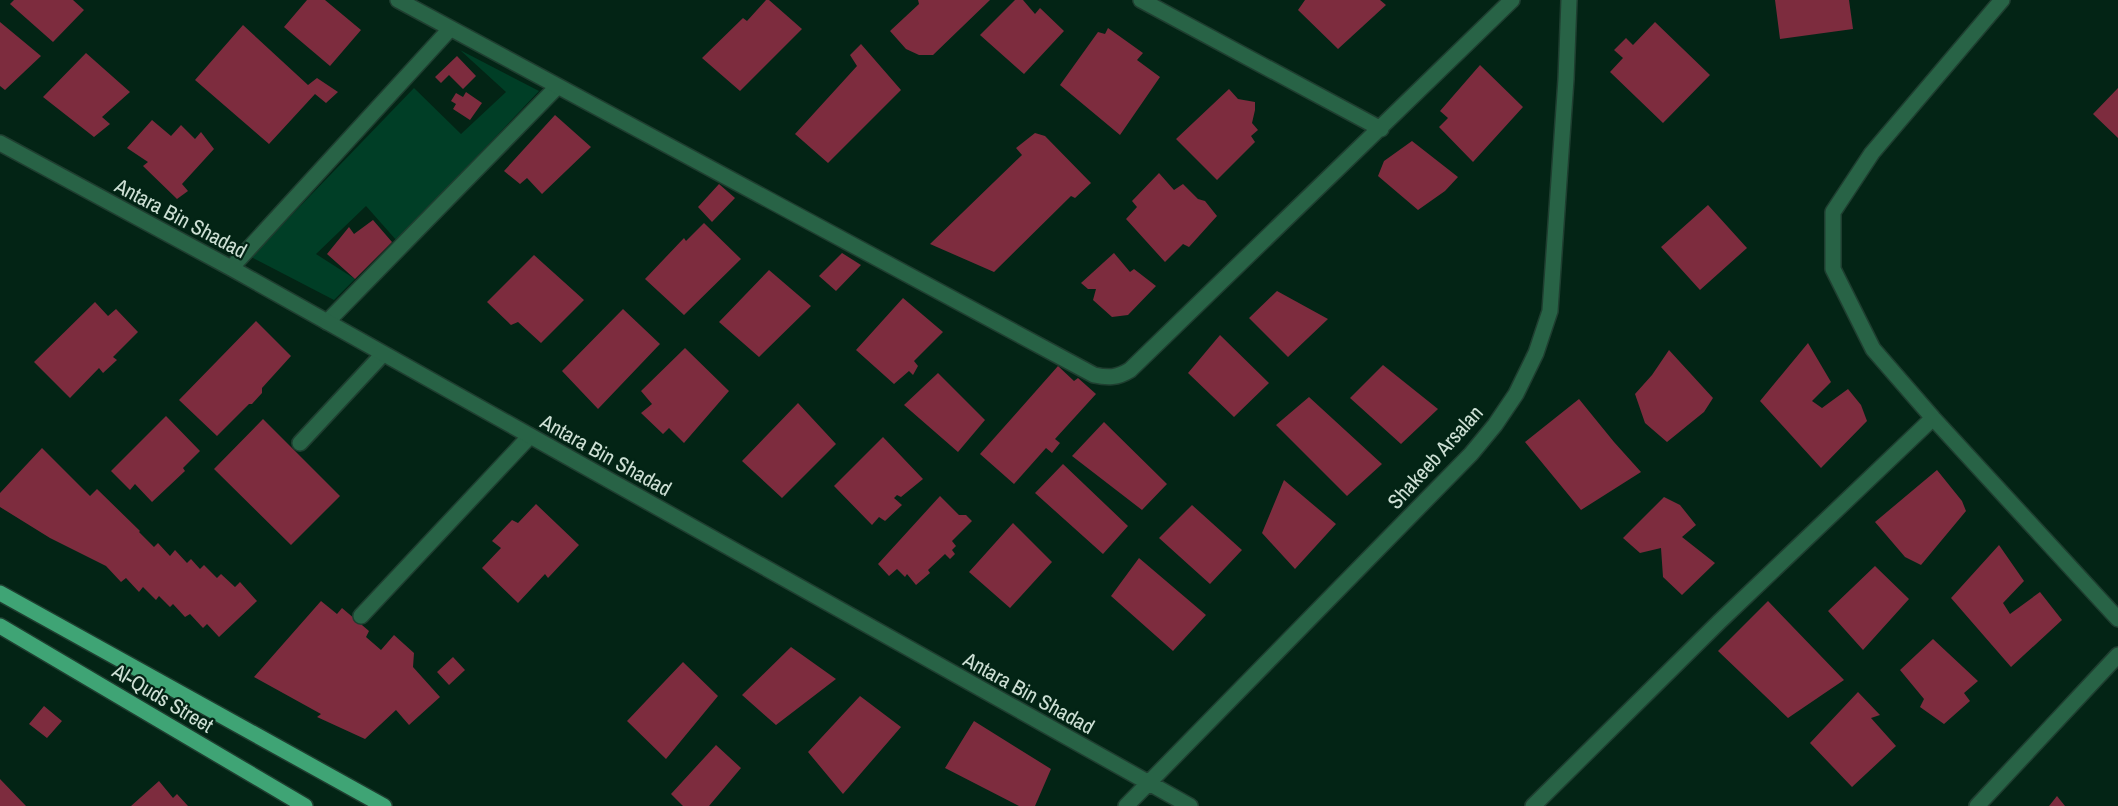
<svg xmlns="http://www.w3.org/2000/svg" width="2118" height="806" viewBox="0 0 2118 806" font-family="'Archivo Narrow',sans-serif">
	<rect width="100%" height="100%" fill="#032415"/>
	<path fill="#003e26" d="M460 50 539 91 397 241 366 206 316 254 355 279 334 300 251 257 414 88 461 134 506 92Z"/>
	<path fill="#7d2c3e" d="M14 0H73L84 10 53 42 10 4Z
		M307 0H325L361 30 330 66 284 27Z
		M766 0H769L802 29 740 91 702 58 743 18 747 21Z
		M918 0H990L933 55H919L906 49 890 31 919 4Z
		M1015 0H1023L1035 14 1040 8 1064 31 1024 74 980 35Z
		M1305 0H1380L1386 5 1338 49 1298 10Z
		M1775 0H1849L1853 29 1780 39Z
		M0 22 41 56 5 90 0 86Z
		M1655 22 1710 75 1663 123 1610 72 1623 58 1614 50 1626 38 1633 45Z
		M243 25 308 85 317 78 338 92 326 103 315 94 269 144 195 80Z
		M1108 28 1143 53 1137 60 1160 77 1120 135 1060 85 1098 32 1105 34Z
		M861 44 901 90 828 163 795 134 857 66 850 55Z
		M86 53 130 92 102 117 110 124 94 137 43 97Z
		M457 56 476 76 463 89 449 75 441 83 435 77Z
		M1480 65 1523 107 1473 162 1439 127 1448 118 1440 111Z
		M2118 88V138L2093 114Z
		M1229 89 1238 99 1255 102V110L1252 123 1258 130 1251 136 1255 142 1217 180 1176 139Z
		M466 92 482 103 470 120 453 109 456 104 451 101 456 93 463 97Z
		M555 115 591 147 542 194 527 178 520 184 504 171Z
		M152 120 171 136 181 125 195 139 201 132 214 149 182 184 188 191 177 199 143 166 148 162 127 148Z
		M1035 133 1045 136 1091 183 1075 198 1071 196 994 272 930 244 1022 155 1016 148Z
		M1412 141 1458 177 1445 191 1418 210 1378 176 1384 161Z
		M1159 173 1174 190 1183 184 1198 199 1205 201 1217 216 1189 247 1183 244 1165 262 1126 219 1137 207 1132 201Z
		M719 184 735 198 712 222 698 207Z
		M1708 205 1747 248 1700 290 1661 247Z
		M373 220 392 242 355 279 327 254 349 227 354 234Z
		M704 223 741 259 684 315 645 279 684 238 686 241Z
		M842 253 861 265 836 291 819 276Z
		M1114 253 1130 272 1134 269 1156 286 1128 315 1112 317 1093 300 1096 289H1088L1081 283Z
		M534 255 584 300 541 343 518 322 511 325 487 302Z
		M769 270 811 306 759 357 719 322Z
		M1277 291 1328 319 1288 357 1249 318Z
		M903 298 943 332 914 361 918 366 913 375 909 371 894 384 856 350Z
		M95 302 108 316 116 309 138 332 113 357 117 360 103 373 99 368 70 398 34 362Z
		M623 309 660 344 598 409 562 371Z
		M256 321 291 356 262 388V393L252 404H249L217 436 179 400Z
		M1220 335 1269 383 1234 417 1188 373Z
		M1808 343 1831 382 1812 401 1822 408 1848 389 1861 405 1867 421 1821 468 1760 401Z
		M685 348 729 391 684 443 669 428 663 434 641 413 652 404 641 391Z
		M1669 350 1713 398 1704 412 1667 442 1645 423 1635 394 1652 375Z
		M1383 365 1438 409 1401 444 1350 398Z
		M1058 366 1074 381 1078 378 1096 394 1055 439 1060 443 1052 453 1046 448 1014 484 980 454Z
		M938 373 985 420 958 452 904 405Z
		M1309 397 1382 464 1347 496 1276 425Z
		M1579 399 1614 442 1641 472 1581 510 1525 442Z
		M798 403 836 444 782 498 742 461Z
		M166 416 200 451 183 468 185 471 152 502 135 484 130 490 111 471Z
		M263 419 340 496 291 545 214 469Z
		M1104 422 1167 484 1142 510 1072 456Z
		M883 437 923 479 901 497 897 495 894 498 902 505 885 521 879 517 872 525 834 486Z
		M42 448 90 496 97 489 140 531 139 532 154 547 158 543 170 556 175 550 187 563 191 559 200 569 204 565 217 578 221 574 235 587 240 582 257 601 219 637 207 624 203 628 190 614 185 617 173 604 170 607 159 596 156 600 143 587 139 592 126 578 121 582 106 566 50 538 0 507V493Z
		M1063 464 1128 526 1103 554 1035 493Z
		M1937 470 1962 501 1966 511 1921 565 1905 557 1875 522Z
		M1284 480 1336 524 1295 569 1262 533Z
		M940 496 959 515H966L972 521 952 541 956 546 952 550 955 554 950 559 945 554 928 570 930 573 916 585 907 574 905 577 897 569 889 576 878 564Z
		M1664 497 1680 505 1696 525 1682 537 1715 563 1682 595 1663 577 1661 548 1640 553 1623 538Z
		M536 504 579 545 548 578 545 574 518 603 482 568 501 548 492 541 512 520 518 523Z
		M1192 505 1242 550 1210 584 1159 538Z
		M1013 523 1052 562 1010 608 969 572Z
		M1999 545 2024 581 2003 603 2010 614 2040 592 2062 620 2011 667 1951 598Z
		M1139 558 1206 615 1173 651 1111 596Z
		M1875 566 1909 599 1863 650 1828 611Z
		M321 601 337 614 342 608 369 631 366 637 381 650 394 635 414 653 413 667 440 697 409 725 396 710 365 739 317 717 321 714 254 677Z
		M1768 601 1844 680 1788 718 1718 651Z
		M1933 639 1978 681 1964 693 1970 701 1944 724 1920 707 1924 699 1900 670Z
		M791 647 836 679 776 725 742 695Z
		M453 657 465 670 449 685 437 672Z
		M683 662 718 696 666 759 627 721Z
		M1858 692 1880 715 1871 718 1896 746 1852 787 1810 743Z
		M860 696 901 727 843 794 808 752Z
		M44 706 62 721 47 738 29 724Z
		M974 721 1051 769 1035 806H1019L945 768Z
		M716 745 741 768 709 806H683L671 794Z
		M0 779 26 806H0Z
		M159 781 173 798 177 794 188 806H131Z
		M2057 796 2065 806H2049Z"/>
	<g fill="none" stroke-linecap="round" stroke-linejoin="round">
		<g stroke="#1f3e30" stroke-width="18">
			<path id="service" d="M327 322 557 87
				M300 443 383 354
				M361 616 530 436"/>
		</g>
		<g stroke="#1f3e30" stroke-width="18">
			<path id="minor" d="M398 0 1094 375C1108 378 1117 378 1130 370L1512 0
				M1141 0 1381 129
				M2002 0 1872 153 1833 212V269L1873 349 1933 418 2118 619
				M0 143 231 268 1190 806
				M231 268 450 29
				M1126 806 1471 454 1495 425 1516 394 1536 353 1550 311 1566 79 1569 0
				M1533 806 1719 622 1933 418
				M1977 806 2118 655"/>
		</g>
		<g stroke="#1f3e30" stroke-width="18">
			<path id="primary" d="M0 593 384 806
				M0 626 305 806"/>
		</g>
		<use href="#service" stroke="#286346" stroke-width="15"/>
		<use href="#minor" stroke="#286346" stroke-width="15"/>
		<use href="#primary" stroke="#3fa475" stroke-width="15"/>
	</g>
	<g text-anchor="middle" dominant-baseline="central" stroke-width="4.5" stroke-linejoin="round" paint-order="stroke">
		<g font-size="21" fill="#cee0d5" stroke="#032415">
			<text transform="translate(181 218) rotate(28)">Antara Bin Shadad</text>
			<text transform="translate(606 455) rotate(29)">Antara Bin Shadad</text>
			<text transform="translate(1435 457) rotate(-48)">Shakeeb Arsalan</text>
			<text transform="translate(1029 693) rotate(29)">Antara Bin Shadad</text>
			<text transform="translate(163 698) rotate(31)">Al-Quds Street</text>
		</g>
	</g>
</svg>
